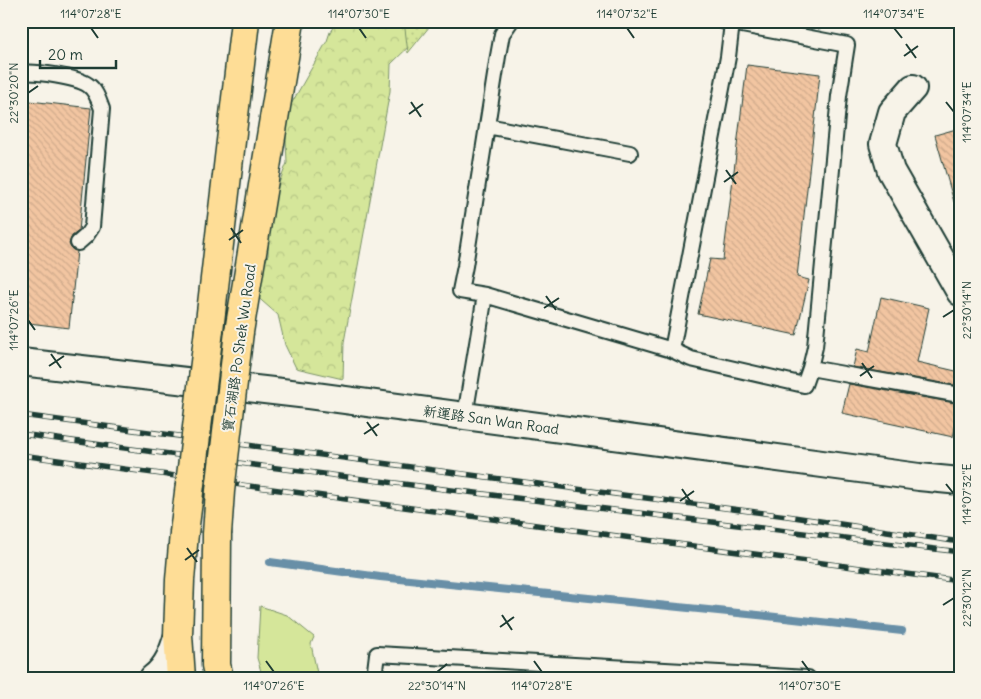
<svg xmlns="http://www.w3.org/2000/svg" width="981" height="699" viewBox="0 0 981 699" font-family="Delius,'LXGW WenKai TC',sans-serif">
	<defs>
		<pattern id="forest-crowns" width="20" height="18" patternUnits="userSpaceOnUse" patternTransform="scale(1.25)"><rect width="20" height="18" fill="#d5e69a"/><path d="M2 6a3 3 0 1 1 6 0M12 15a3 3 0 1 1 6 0" fill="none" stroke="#b6c685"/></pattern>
		<pattern id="park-dots" width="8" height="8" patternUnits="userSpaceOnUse" patternTransform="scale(1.25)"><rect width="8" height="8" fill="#d5e69a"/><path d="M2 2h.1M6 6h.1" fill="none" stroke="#b6c685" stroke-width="1.8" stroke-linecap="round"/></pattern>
		<pattern id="building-back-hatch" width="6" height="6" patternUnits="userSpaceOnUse" patternTransform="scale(1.25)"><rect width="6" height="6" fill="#f2c5a1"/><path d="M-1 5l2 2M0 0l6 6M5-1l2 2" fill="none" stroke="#cfaa8b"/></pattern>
	</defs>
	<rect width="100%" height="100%" fill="#f7f3e8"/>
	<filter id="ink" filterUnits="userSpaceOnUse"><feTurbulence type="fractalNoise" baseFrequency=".02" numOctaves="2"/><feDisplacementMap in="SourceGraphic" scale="10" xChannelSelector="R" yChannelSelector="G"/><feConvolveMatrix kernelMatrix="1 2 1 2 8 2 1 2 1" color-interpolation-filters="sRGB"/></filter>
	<g filter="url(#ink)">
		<path fill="#d5e69a" stroke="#7a9267" d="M260 606 287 615 314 637 311 644 318 678H263L257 658Z"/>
		<path fill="url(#forest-crowns)" stroke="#7a9267" d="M337 21H433L427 29 391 64 390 91 344 342 343 379 296 368 285 345 278 315 254 294 268 255 269 208 287 163 285 115 327 41 330 32Z"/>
		<path fill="url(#park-dots)" stroke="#7a9267" d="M404 21H434L408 53Z"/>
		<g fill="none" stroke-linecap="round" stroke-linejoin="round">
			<path stroke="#688fa7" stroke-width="8" d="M270 562 380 577 758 615 902 631"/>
		</g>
		<path fill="url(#building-back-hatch)" stroke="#1f3d34" d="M747 65 820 74 797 277 809 280 796 335 698 314 710 259 723 260Z
			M21 100 91 108 79 231 72 236 70 241 69 244 71 248 77 251 69 328 21 322Z
			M960 128V201L954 202 935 135Z
			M881 297 929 308 917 362 960 372V386L853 367 857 349 869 352Z
			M849 384 960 404 953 437 842 413Z"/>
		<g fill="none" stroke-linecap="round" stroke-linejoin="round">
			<g stroke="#1f3d34" stroke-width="18">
				<path id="lane" d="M511 21 502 34 498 56 465 266 460 291 485 295 672 350 691 359 804 385 810 368 815 347 839 96 847 45 721 21
					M21 73C35 71 77 77 88 85 96 90 99 101 102 109L92 227 86 236 78 243
					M487 126 630 153
					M672 350 728 57 732 23
					M810 368 960 395
					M465 416 485 295
					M374 678 377 654 808 678"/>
			</g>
			<g stroke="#1f3d34" stroke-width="30">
				<path id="street" d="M913 88 892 112 883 144 891 171 960 292
					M21 362 308 395 919 477 960 481
					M153 678C168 667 173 651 178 635"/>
			</g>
			<g stroke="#1f3d34" stroke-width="31">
				<path id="primary" d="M209 330 245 21
					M239 332 290 21
					M217 534 216 665 219 678
					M181 678 178 635 180 580 184 533"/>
			</g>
			<use href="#lane" stroke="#f7f3e8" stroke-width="14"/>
			<use href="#street" stroke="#f7f3e8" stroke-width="26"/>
			<use href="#primary" stroke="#fedd96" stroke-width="28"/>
			<g stroke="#1f3d34" stroke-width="5.5">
				<path id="rail" d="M21 415 599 492 787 516 960 542
					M21 434C334 477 647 514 960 552
					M21 455 647 540 960 581"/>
			</g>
			<use href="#rail" stroke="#f7f3e8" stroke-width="4" stroke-dasharray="11" stroke-linecap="butt"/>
			<g stroke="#1f3d34" stroke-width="31" stroke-linecap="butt">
				<path id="primary-bridge" d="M184 533 209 330
					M217 534 220 491 239 332"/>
			</g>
			<use href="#primary-bridge" stroke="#fedd96" stroke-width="28"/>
		</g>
	</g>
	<path fill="none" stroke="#1f3d34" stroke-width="2" d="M91 28 98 38M359 28 366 38M627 28 634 38M894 28 902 38M906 44 916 58M904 56 918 46M28 93 38 86M411 102 421 117M946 102 954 112M409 114 423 104M726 170 736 184M724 182 738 172M231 228 241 243M229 240 243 230M546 296 556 310M544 308 559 298M943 317 954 310M28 320 35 330M51 354 61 368M862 363 872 378M49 366 64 356M860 376 874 366M367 422 377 436M364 434 379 424M946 484 954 494M682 489 692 504M680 501 694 491M187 548 197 562M185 560 199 550M943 605 954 598M502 615 512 630M500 627 514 617M266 661 274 672M534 661 542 672M802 661 810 672M437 672 447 664"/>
	<g text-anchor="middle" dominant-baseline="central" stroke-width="4" stroke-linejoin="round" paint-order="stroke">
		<g font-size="14" fill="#1f3d34" stroke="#f7f3e8">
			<text transform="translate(239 348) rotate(-82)">寶石湖路 Po Shek Wu Road</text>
			<text transform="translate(491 420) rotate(8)">新運路 San Wan Road</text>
		</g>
	</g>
	<rect width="981" height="699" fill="none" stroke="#f7f3e8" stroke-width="55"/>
	<path d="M40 60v8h76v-8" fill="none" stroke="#1f3d34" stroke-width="2.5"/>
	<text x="48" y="60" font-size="15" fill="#1f3d34" stroke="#f7f3e8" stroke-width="4" paint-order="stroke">20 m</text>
	<rect x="28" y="28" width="926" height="644" fill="none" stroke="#1f3d34" stroke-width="2"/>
	<g font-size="12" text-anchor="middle" fill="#1f3d34">
		<text x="91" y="18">114°07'28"E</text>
		<text x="359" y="18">114°07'30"E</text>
		<text x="627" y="18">114°07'32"E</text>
		<text x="894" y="18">114°07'34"E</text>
		<text transform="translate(14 93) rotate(-90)" y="4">22°30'20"N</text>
		<text transform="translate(967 112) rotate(-90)" y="4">114°07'34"E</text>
		<text transform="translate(967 310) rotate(-90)" y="4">22°30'14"N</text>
		<text transform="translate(14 320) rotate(-90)" y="4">114°07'26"E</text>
		<text transform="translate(967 494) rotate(-90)" y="4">114°07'32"E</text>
		<text transform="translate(967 598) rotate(-90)" y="4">22°30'12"N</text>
		<text x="274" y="690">114°07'26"E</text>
		<text x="437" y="690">22°30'14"N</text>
		<text x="542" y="690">114°07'28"E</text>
		<text x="810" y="690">114°07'30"E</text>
	</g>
</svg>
